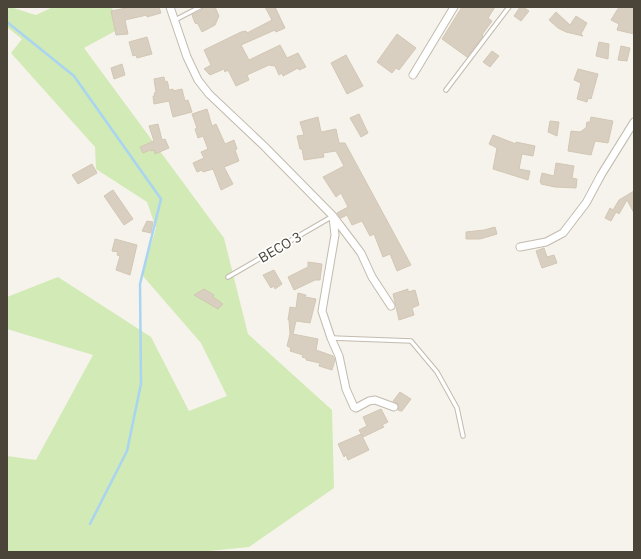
<svg xmlns="http://www.w3.org/2000/svg" width="641" height="559" viewBox="0 0 641 559" font-family="'IBM Plex Sans',sans-serif">
	<rect width="100%" height="100%" fill="#f6f3ec"/>
	<path fill="#d2eab5" d="M7 7C13 7 28 13 36 15L53 7H112L117 30 84 48 224 238 248 334 332 410 334 488 249 547 199 552H7V456L36 460 93 355 7 329V297L58 277 151 337 189 411 227 396 201 343 142 275 156 228 147 202 96 169 95 147 11 53 22 39 7 27Z"/>
	<g fill="none" stroke-linecap="round" stroke-linejoin="round">
		<path stroke="#a9d4f2" stroke-width="2.5" d="M7 22 74 76 161 199 140 284 141 384 127 451 90 524"/>
	</g>
	<path fill="#d8cfc1" stroke="#d3c7b4" d="M131 7H159L161 13 147 17V15L125 20 128 34 116 35 111 11Z
		M203 7H215L219 16 215 25 202 32 198 24 195 23 192 15 202 10Z
		M265 7H275L285 28 276 32 275 30 241 45 249 60 280 45 287 58 298 53 306 67 299 70 298 68 283 76 282 73 279 75 275 66 269 65 247 75 249 80 236 86 228 70 225 72 224 69 210 75 204 69 211 65 204 50 241 32 246 31 247 33 272 20Z
		M462 7H495L488 18 492 21 482 35 483 36 467 57 442 39Z
		M520 7H523L529 11 521 21 514 16Z
		M619 7H634V34L617 30 619 24 611 20Z
		M556 12 570 25 576 16 587 23 581 34 583 36 566 32 558 28 549 20Z
		M397 34 416 48 399 70 396 68 392 73 377 62Z
		M147 37 152 54 137 58 136 55 133 56 129 42Z
		M599 42 609 44 608 59 596 56Z
		M621 46 630 48 627 61 618 60Z
		M492 51 499 56 490 67 483 62Z
		M346 55 363 86 347 94 331 63Z
		M122 64 125 75 114 79 111 68Z
		M578 69 598 74 591 99 588 98 587 102 577 99 581 83 574 80Z
		M164 77 165 82 167 81 168 84 169 90 173 89V91L182 89 185 101 188 100 192 112 173 117 169 101 154 104 153 96H155L154 93H156L154 79Z
		M207 109 212 126 216 124 225 144 234 140 237 149 235 150 239 161 224 167 233 184 221 190 213 169 203 172 202 170 197 172 193 163 204 158 201 152 208 149 203 136 198 138 195 129 197 128 192 114Z
		M359 114 368 133 361 137 350 118Z
		M318 117 321 132 336 129 339 143H345L411 265 397 271 390 254 383 257 374 234 370 236 362 221 352 225 347 215 341 218 337 213 348 207 341 193 336 197 323 177 344 166 336 151 323 153 324 157 304 160 302 149H300L297 136 304 135 300 122Z
		M591 117 613 121 608 143 595 141 591 155 568 151 571 131 580 132 586 128 587 122H590Z
		M550 121 559 122 557 136 548 132Z
		M158 124 162 140 165 139 169 148 155 154 154 150 151 151 150 150 143 153 140 147 154 141 149 126Z
		M493 135 516 144V142L535 146 533 156 522 154 519 169 530 171 528 180 493 169 497 148 489 144Z
		M556 163 574 166 572 178 577 179 576 188 555 187 541 184V182H540L542 173 554 176Z
		M92 164 97 173 78 184 72 175Z
		M113 190 133 219 124 225 104 196Z
		M634 191V213L627 200 619 214 616 212 611 221 605 218 610 208 613 210 619 200Z
		M147 221 153 222 151 233 142 231Z
		M495 227 497 234 480 239H466V232L484 230Z
		M115 239 137 245 130 275 116 270 120 256 117 255 118 252 112 251Z
		M544 248 547 257 554 255 557 263 542 268 536 251Z
		M308 262 322 264 320 280H315L294 290 288 277 308 267Z
		M274 270 282 284 275 289 274 286 271 288 263 275Z
		M204 289 214 295 213 297 223 304 218 309 194 295Z
		M408 289V292L415 290 419 305 412 308 414 315 399 320 393 294Z
		M298 293 306 295 305 297 316 299 310 323 296 321 293 334 318 339 316 350 333 356 335 360 332 370 319 366 320 363 306 360V358L302 357 303 355 290 351 291 348 287 346 290 334 289 320H288L290 307 296 308Z
		M400 392 411 399 402 411H400L398 410V404L393 401Z
		M381 409 388 422 382 425 384 427 363 437 359 430 367 426 363 417Z
		M361 434 369 450 348 460 346 455 344 457 338 444Z"/>
	<g fill="none" stroke-linecap="round" stroke-linejoin="round">
		<g stroke="#c2bbae" stroke-width="5.5">
			<path id="lane" d="M175 20 200 7
				M446 90 509 7
				M228 277 333 216
				M332 338 411 341 437 372 457 408 463 436"/>
		</g>
		<g stroke="#c2bbae" stroke-width="9">
			<path id="street" d="M170 7 187 57 198 80 209 94 264 146 333 216 361 253 372 277 391 306
				M413 75 454 7
				M333 217 335 235 322 311 331 338 339 356 346 389 354 407 356 408 369 401 375 400 394 407
				M520 247 546 242 563 233 586 203 601 175 634 122"/>
		</g>
		<use href="#lane" stroke="#fff" stroke-width="3.5"/>
		<use href="#street" stroke="#fff" stroke-width="7"/>
	</g>
	<g text-anchor="middle" dominant-baseline="central" stroke-width="3.5" stroke-linejoin="round" paint-order="stroke">
		<g font-size="14" fill="#4b4439" stroke="#fff">
			<text transform="translate(280 247) rotate(-30)">BECO 3</text>
		</g>
	</g>
	<rect width="641" height="559" fill="none" stroke="#4b4439" stroke-width="16"/>
</svg>
